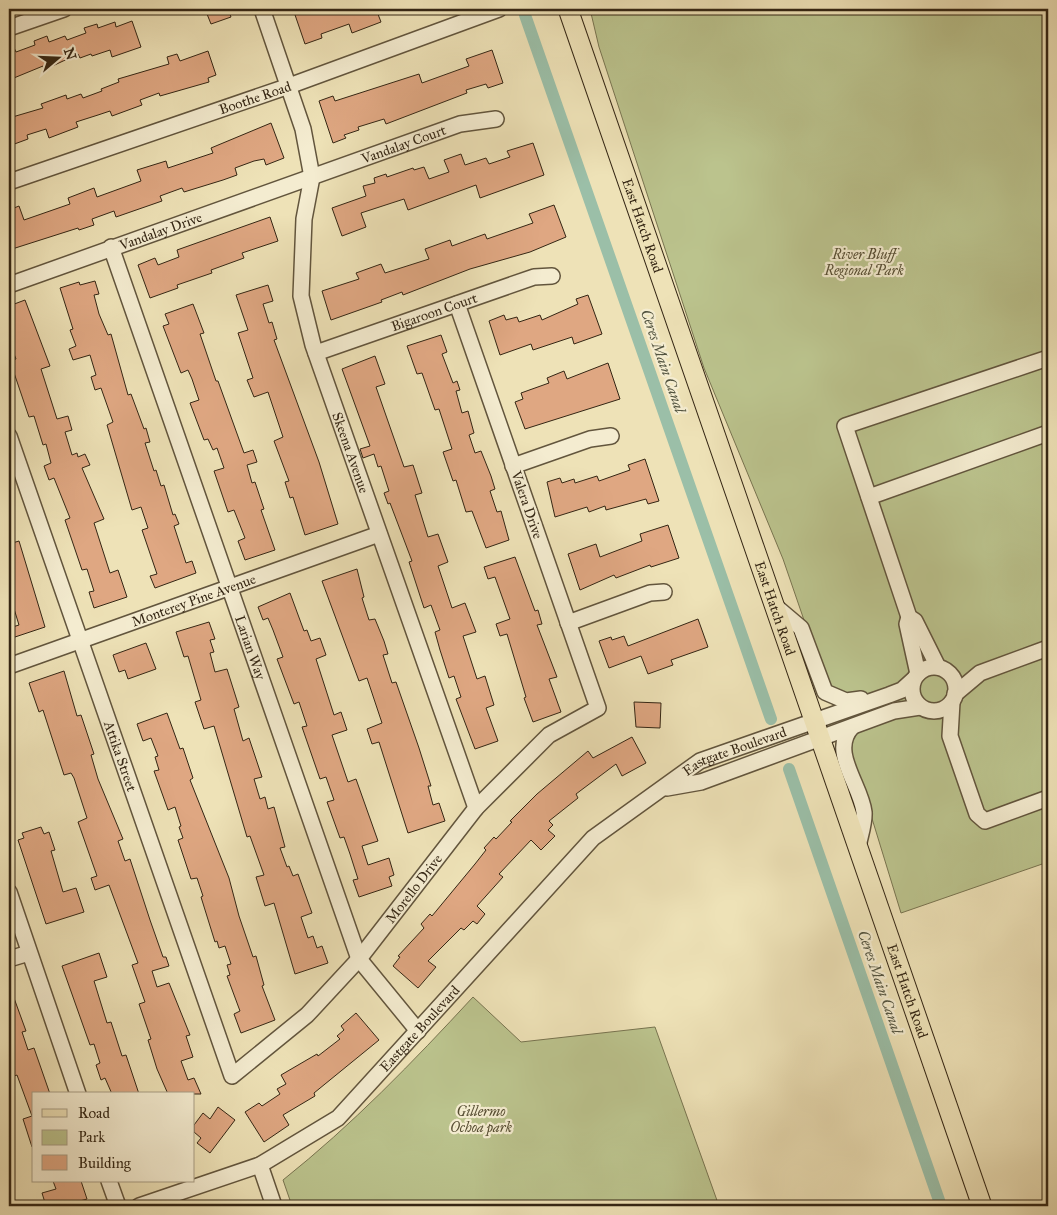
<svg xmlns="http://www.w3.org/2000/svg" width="1057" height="1215" viewBox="0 0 1057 1215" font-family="'IM FELL Great Primer',serif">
	<rect width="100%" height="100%" fill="#eee2b7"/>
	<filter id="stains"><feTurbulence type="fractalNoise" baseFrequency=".004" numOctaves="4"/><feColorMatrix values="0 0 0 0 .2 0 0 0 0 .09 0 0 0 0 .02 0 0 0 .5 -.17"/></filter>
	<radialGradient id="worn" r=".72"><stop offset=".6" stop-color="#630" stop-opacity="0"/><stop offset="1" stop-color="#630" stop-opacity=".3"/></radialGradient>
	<path fill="#bbc38d" stroke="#787450" d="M590 9H1048V862L901 913 870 812 783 559 704 368 599 47Z
		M473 997 521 1042 655 1027 719 1206H292L283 1180C352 1125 413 1062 473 997Z"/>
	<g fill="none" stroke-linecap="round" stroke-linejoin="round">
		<path stroke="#9bbfa8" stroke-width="12" d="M525 15 771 719
			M789 769 941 1206"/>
	</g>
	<path fill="#dfa782" stroke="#342614" d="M205 9H228L231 17 211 24Z
		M293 9H317L319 12 328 9H376L381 22 352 33 349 24 321 34 322 38 305 44Z
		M132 21 141 47 112 57 110 50 92 56 91 54 80 58 78 54 44 70 43 66 9 80V37L16 52 35 45 34 41 47 36 49 42 65 36 67 40 86 33 84 28 97 24 98 28 115 22 116 27Z
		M492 50 503 83 488 88 486 84 466 90 467 93 386 124 384 119 358 127 359 130 344 135 346 138 333 143 319 101 333 96 335 101 419 74 422 83 469 66 466 59Z
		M208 51 216 75 208 78 209 82 160 96 159 93 140 100 142 105 112 116 110 111 98 115 76 122 78 127 49 138 46 129 27 135 28 139 9 146V118L43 108 41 104 66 95 67 99 81 94 83 98 102 91 101 89 119 82 118 79 169 64 167 57 177 54 180 61Z
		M271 123 284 158 266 165 264 159 254 161 235 168 237 175 223 180 184 192 182 188 160 196 162 201 116 217 114 211 92 219 94 225 79 230 78 228 9 250V210L19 206 24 220 70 204 68 198 94 188 97 197 141 181 137 170 166 161 168 168 213 153 211 148Z
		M533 143 544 175 480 198 476 185 408 210 404 199 361 213 366 227 342 236 332 208 366 196 363 186 375 183 374 178 386 174 387 177 413 168 414 170 424 167 429 179 449 172 444 160 461 154 465 165 486 158 489 164 510 157 507 151Z
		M554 205 566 237 530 252 470 269 403 295 402 292 381 300 382 302 331 320 322 291 359 279 356 273 381 264 385 273 429 259 425 249 450 240 452 246 485 234 487 239 533 223 529 214Z
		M270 217 278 241 242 253 244 258 211 270 212 273 177 285 178 288 150 298 138 265 155 258 158 265 179 257 177 250Z
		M95 281 99 294 94 295 99 314 108 335 111 334 128 395 131 394 144 429 146 428 150 442 145 443 154 471 156 470 161 486 164 485 173 515 175 514 179 524 174 526 186 563 192 561 196 573 155 588 150 576 157 574 142 530 148 528 141 507 132 510 107 425 113 422 101 388 95 390 91 377 96 375 90 355 73 360 69 349 76 346 70 330 73 329 60 288 79 282 80 285Z
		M268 285 273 301 263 304 269 323 272 322 277 339 274 340 319 462 338 524 305 535 293 497 290 498 285 482 289 481 274 441 283 437 268 392 254 397 247 380 253 378 238 333 248 330 236 295Z
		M588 295 602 334 574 344 572 337 533 350 531 344 500 355 489 321 504 315 506 320 517 317 519 322 540 315 542 320 578 304 576 299Z
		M25 300 50 366 41 369 57 419 68 416 72 430 65 432 72 455 77 453 78 457 85 454 90 465 82 468 104 519 94 523 110 573 118 570 127 597 94 608 89 592 94 591 87 569 82 570 65 520 70 518 54 478 49 480 44 466 51 463 46 444 43 445 34 416 29 417 10 361 16 359 9 341V306Z
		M193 304 204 333 200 334 216 381H218L244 453 253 450 257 462 247 465 252 483 255 482 264 509 261 510 275 550 245 560 238 541 245 538 234 510 228 512 214 471 224 468 217 448 213 450 208 439 204 440 190 403 199 400 192 379 188 370 181 373 163 326 169 324 165 314Z
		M441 335 447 352 442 354 453 383 457 381 460 390 456 391 462 413 468 411 474 433 469 435 475 453 481 451 491 476 495 489 490 491 497 512 501 511 509 540 486 548 472 511 466 512 456 480 453 481 443 452 452 449 439 409 435 410 422 373 417 374 407 346Z
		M375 356 385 384 376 387 404 467 413 465 422 493 415 495 428 537 438 534 448 562 438 566 452 608 465 603 476 632 463 636 477 679 485 676 494 705 486 708 498 741 475 749 456 699 461 697 454 676 449 678 440 650 435 632 440 630 431 605 424 608 409 562 412 561 390 503 388 504 384 493 389 491 381 466 378 467 374 454 363 458 360 449 370 446 342 369Z
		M608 363 620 399 525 429 515 402 523 399 521 393 549 383 547 378 564 371 567 379Z
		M645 459 659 501 648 504 646 499 606 510 605 506 589 512 587 507 555 517 547 482 560 478 562 483 574 479 575 483 597 476 599 481 630 470 628 465Z
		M668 525 679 558 651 567 650 565 616 578 614 575 580 590 568 554 596 544 600 557 642 541 640 534Z
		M19 541 45 627 12 638 9 628 19 625 11 599 9 600V544Z
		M515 557 535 611 538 610 542 624 537 625 557 677 549 679 561 712 533 722 524 698 526 697 507 634 500 636 496 624 510 619 495 577 488 579 484 567Z
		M357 569 364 597 362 598 369 620 375 619 384 641 388 654 383 655 392 683 396 682 419 748 431 786H428L433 805 439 803 445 821 408 833 379 742 372 744 367 729 382 723 367 678 359 681 322 581Z
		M290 593 304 631 307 630 311 641 320 638 326 655 316 659 334 715 341 712 347 730 332 735 348 782 356 779 378 841 362 846 368 865 389 858 394 875 389 877 392 886 359 897 353 880 358 879 350 854 344 837 340 838 327 802 334 800 326 777 320 779 302 727 307 726 299 702 294 704 277 659 283 657 273 630 268 618 263 620 258 607Z
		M698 619 708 647 671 660 673 665 648 674 641 656 609 668 599 641 611 637 612 640 624 636 628 646Z
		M209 622 215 639 210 640 214 652 210 653 215 672 227 669 239 707 234 709 243 741 249 738 262 777 254 779 260 799 265 797 268 809 274 807 285 847 280 848 287 867 289 866 293 876 298 874 312 913 301 917 308 938 313 936 317 948 322 946 328 963 295 974 274 903 265 906 256 877 264 875 250 836 247 837 214 726 204 729 195 702 201 700 188 656 184 657 176 632Z
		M146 643 156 669 128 679 125 670 119 672 113 655Z
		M64 671 77 716 81 715 94 754 91 755 98 779 123 839 118 841 125 861 130 859 150 920 163 957H166L169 966 152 971 157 987 169 983 190 1035 186 1036 193 1057 181 1061 188 1080 194 1078 201 1094H168L157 1069 148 1040 151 1039 139 1004 145 1002 132 965 138 963 109 885 95 890 91 878 97 876 78 822 87 818 74 778 71 773 64 775 43 710 39 712 29 683Z
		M634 702 661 703 660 728 636 727Z
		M167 713 180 749 183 748 193 778 190 780 229 878 239 916 253 957 256 956 264 985 262 986 275 1020 241 1033 234 1014 240 1011 227 976 230 975 227 965 231 964 225 946 219 948 217 941 215 942 201 897 203 896 197 878 191 879 178 840 183 838 179 827 181 826 175 807 168 810 154 771 159 770 155 757 158 756 151 738 143 741 137 724Z
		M632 737 646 763 622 776 616 764 576 794 578 798 549 821 553 825 548 830 555 836 541 850 531 840 499 874 503 877 477 906 485 914 477 924 473 921 464 930 461 928 428 961 436 967 418 988 393 966 400 957 398 956 424 928 421 924 430 914 432 916 475 864 486 850 484 848 494 837 496 839 512 822 510 821 537 794 588 751 593 758Z
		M41 827 44 834 49 832 55 850 51 851 63 892 76 888 84 912 46 924 18 840 24 838 22 833Z
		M99 953 107 977 94 981 107 1023 111 1022 122 1056 126 1055 139 1094H112L105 1078 101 1080 96 1065 100 1063 94 1044 90 1045 62 966Z
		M10 987 26 1031 22 1032 28 1050 34 1048 50 1094H34V1147H32L23 1119 32 1116 17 1075 9 1078Z
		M356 1013 379 1040 314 1093 315 1096 283 1115 289 1125 264 1142 245 1112 259 1103 262 1106 280 1094 277 1089 286 1084 281 1075 317 1054 318 1056 340 1039 337 1036 344 1030 341 1026Z
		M218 1107 235 1120 210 1153 197 1143 201 1138 194 1132V1125L203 1113 210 1119Z
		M53 1181H81L87 1199 80 1201 82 1206H46L42 1193 56 1189Z"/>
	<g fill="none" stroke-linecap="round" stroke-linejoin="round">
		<g stroke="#62553d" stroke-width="18">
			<g id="minor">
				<path id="s1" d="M262 9 303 129 312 177 304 219 301 296 313 345 476 808"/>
				<path d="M9 28 64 9"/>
				<path id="s2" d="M9 182 289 86 499 9"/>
				<path id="s3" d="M111 247 359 959 418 1031"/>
				<path id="s4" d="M9 285 460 124 496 119"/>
				<path id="s5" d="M316 353 534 277 552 276"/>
				<path id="s6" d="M9 436 232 1076 307 1015 359 959 476 808 549 735 598 708 457 304"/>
				<path d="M513 466 590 439 611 436"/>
				<path d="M869 497 1048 433"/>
				<path d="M775 606 801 628 825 692 846 701 861 699"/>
				<path d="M909 617 907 624 918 674"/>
				<path d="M568 623 650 593 664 592"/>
				<path id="s7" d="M9 666 379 534"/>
				<circle cx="934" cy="689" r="22"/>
				<path d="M938 667 915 621 909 617 845 426 1048 358"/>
				<path d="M955 694 980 673 1048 648"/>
				<path d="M952 702 950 736 977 814 985 821 1048 798"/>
				<path d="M852 727C829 751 861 785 864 812 865 822 860 836 858 847"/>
				<path d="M667 788 701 782 894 711 920 707"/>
				<path d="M9 892 78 1094"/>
				<path d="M9 959 29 953"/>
				<path d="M260 1165 274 1206"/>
				<path d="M109 1181 118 1206"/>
				<path id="s8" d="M139 1206 260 1165 338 1118 593 838 700 761 889 695 902 690 913 680"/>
			</g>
		</g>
		<g stroke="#342614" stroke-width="21">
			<g id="major">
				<path id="s9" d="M568 9 982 1206"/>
			</g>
		</g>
		<use href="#minor" stroke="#f4ecd0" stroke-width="15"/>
		<use href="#major" stroke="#eee2b7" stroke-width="19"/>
	</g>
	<g text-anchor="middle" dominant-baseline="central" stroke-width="4.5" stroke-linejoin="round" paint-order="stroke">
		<g font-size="14" fill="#342614" stroke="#f4ecd0">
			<text stroke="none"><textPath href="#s2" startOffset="260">Boothe Road</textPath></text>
			<text stroke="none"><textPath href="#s4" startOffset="419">Vandalay Court</textPath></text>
			<text stroke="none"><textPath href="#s9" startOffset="229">East Hatch Road</textPath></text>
			<text stroke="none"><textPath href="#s4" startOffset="161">Vandalay Drive</textPath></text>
			<text stroke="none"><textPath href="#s5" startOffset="125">Bigaroon Court</textPath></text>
			<text stroke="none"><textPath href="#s1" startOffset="460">Skeena Avenue</textPath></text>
			<text transform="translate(527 505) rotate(71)">Valera Drive</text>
			<text stroke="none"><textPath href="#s7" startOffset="196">Monterey Pine Avenue</textPath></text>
			<text stroke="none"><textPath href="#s9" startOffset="634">East Hatch Road</textPath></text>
			<text stroke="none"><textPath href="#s3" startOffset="424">Larian Way</textPath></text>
			<text stroke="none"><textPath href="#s8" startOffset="765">Eastgate Boulevard</textPath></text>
			<text stroke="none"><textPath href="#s6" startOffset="339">Attika Street</textPath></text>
			<text stroke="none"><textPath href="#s6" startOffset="940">Morello Drive</textPath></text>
			<text stroke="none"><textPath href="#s9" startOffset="1039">East Hatch Road</textPath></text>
			<text stroke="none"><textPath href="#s8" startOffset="340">Eastgate Boulevard</textPath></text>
		</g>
		<g font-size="14" font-style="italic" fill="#564d32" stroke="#f4ecd0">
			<text x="864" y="254">River Bluff<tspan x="864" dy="16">Regional Park</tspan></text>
			<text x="481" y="1111">Gillermo<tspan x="481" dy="16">Ochoa park</tspan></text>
		</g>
		<g font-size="15" font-style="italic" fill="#535440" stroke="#f4ecd0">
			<text transform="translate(663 361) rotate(71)">Ceres Main Canal</text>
			<text transform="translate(880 982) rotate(71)">Ceres Main Canal</text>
		</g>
	</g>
	<rect width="1057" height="1215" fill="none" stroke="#eee2b7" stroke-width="30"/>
	<rect x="10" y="10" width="1037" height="1195" fill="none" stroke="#342614" stroke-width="2.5"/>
	<rect x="15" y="15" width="1027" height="1185" fill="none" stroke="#342614"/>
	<rect x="32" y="1092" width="162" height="90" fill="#f4ecd0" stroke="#a79d85"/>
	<rect x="42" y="1109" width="25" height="8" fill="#eee2b7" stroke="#a79d85"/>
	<text x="78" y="1118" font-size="15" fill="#342614">Road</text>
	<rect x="42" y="1130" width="25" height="15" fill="#bbc38d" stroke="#a79d85"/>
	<text x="78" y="1142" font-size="15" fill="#342614">Park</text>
	<rect x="42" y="1155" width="25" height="15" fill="#dfa782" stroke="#a79d85"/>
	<text x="78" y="1168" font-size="15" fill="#342614">Building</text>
	<g transform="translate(58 58) rotate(71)" stroke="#f4ecd0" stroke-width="4" paint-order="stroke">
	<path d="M0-4L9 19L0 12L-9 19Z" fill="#342614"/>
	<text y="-8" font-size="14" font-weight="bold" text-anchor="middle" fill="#342614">N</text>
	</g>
	<rect width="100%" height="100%" filter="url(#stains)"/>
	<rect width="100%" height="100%" fill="url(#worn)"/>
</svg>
